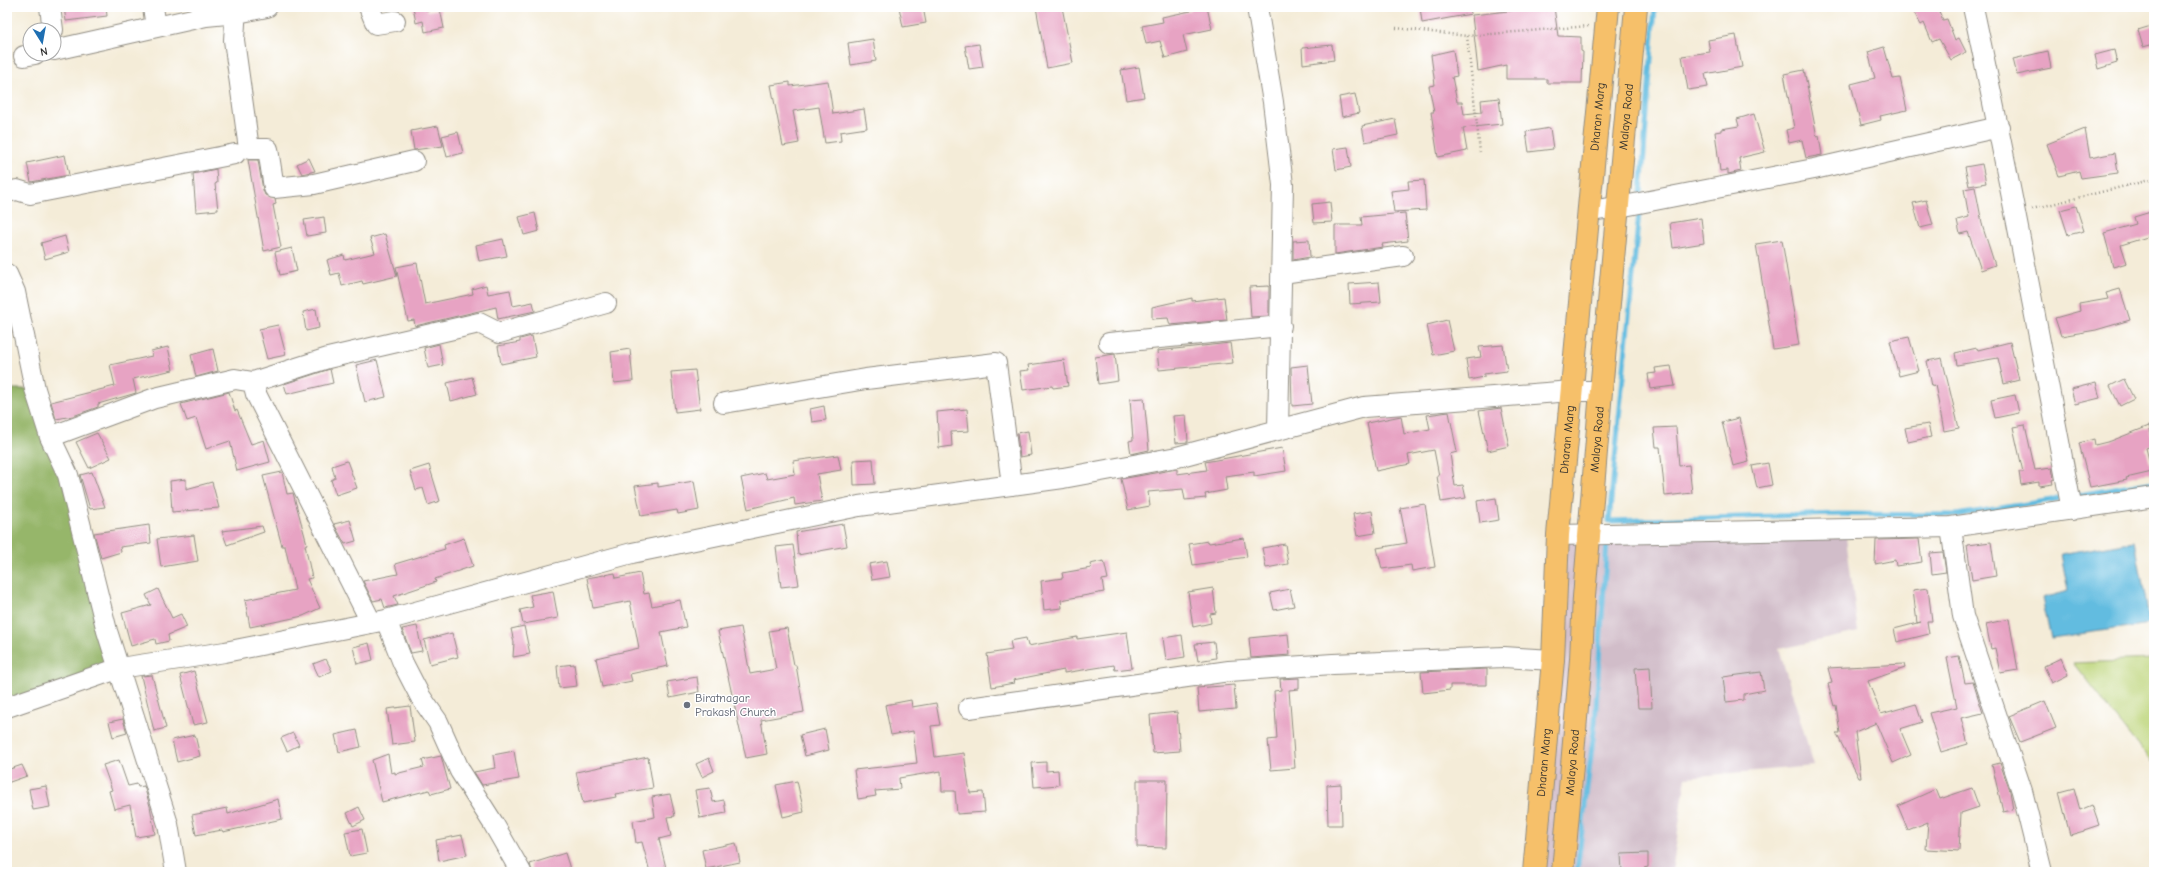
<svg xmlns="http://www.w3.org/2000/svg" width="2161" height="879" viewBox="0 0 2161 879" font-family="'Comic Neue',sans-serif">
	<rect width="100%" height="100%" fill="#fff"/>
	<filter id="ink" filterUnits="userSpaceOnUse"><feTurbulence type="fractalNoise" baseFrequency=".025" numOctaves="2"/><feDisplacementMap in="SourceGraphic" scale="8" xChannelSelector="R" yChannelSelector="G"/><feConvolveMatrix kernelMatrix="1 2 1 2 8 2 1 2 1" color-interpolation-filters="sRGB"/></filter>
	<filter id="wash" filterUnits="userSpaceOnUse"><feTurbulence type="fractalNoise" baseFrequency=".012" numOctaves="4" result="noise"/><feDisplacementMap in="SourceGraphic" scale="16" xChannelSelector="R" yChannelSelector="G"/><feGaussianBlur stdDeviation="0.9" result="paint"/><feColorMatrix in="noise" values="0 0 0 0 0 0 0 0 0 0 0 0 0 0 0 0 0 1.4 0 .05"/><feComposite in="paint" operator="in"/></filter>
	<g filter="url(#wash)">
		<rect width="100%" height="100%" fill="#f4ecd8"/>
		<path fill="#d1bdc9" d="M1845 529 1858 632 1779 649 1814 766 1686 777 1672 872H1534L1558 535Z"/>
		<path fill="#bdd57a" stroke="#748052" d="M2154 660V765L2073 663Z"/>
		<path fill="#96b66a" stroke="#60704a" d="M7 389H35L120 668 7 707Z"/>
		<path fill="#62bce0" stroke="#467486" d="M2135 541 2150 624 2051 638 2042 598 2068 591 2061 554Z"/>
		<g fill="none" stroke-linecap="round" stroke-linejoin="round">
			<path stroke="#62bce0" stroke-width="5" d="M1641 192 1655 7
				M1639 213 1609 521 1838 514 1956 515 2058 499
				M2079 495 2154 482
				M1577 872 1595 722 1607 542"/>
		</g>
		<g id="blocks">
			<path fill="#e7a3c3" d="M64 7H106L107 16 66 21Z
				M413 7H426L427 11 440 9 444 28 425 32 423 21 416 23Z
				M899 7H923L926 23 903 27Z
				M1036 7H1062L1073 63 1047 68Z
				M1190 7H1207L1212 29 1183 35 1187 52 1165 58 1160 41 1146 44 1142 26 1163 22 1162 17 1191 11Z
				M1420 7H1470L1471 14 1422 23Z
				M1545 7H1554L1558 36 1581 37V51L1583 52 1582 83H1547V79H1506V65L1478 71 1472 15Z
				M1911 7H1937L1943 20 1947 19 1955 40 1959 38 1966 52 1951 60 1939 39 1932 42 1924 23 1921 25Z
				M2154 25V44L2143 47 2138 30Z
				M1736 35 1742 67 1705 74 1708 87 1688 90 1682 56 1710 52 1708 40Z
				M873 39 876 61 851 65 848 43Z
				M979 44 983 67 969 69 965 46Z
				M1332 45 1334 60 1303 64 1302 48Z
				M1884 47 1893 79 1900 78 1907 110 1880 116 1881 120 1861 125 1851 84 1875 78 1868 52Z
				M1453 50 1457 76 1452 77 1457 102H1462L1464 114 1482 112 1481 100 1499 98 1502 124 1463 128 1467 151 1438 157 1431 112H1434L1429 86 1435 85 1431 55Z
				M2114 50 2117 63 2098 69 2095 55Z
				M2048 51 2051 68 2017 75 2013 59Z
				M1139 67 1144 97 1126 100 1121 70Z
				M1804 70 1817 137 1819 136 1822 155 1806 158 1802 140 1789 143 1786 130 1794 128 1784 74Z
				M828 81 833 114 864 109 867 128 840 132 841 141 825 143 819 107 793 111 799 143 783 146 771 85 790 82V86Z
				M1355 94 1359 113 1342 117 1339 97Z
				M1754 114 1765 152 1739 158 1741 171 1728 174V170L1720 171 1715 132 1721 131V129L1739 126 1737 119Z
				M1395 119 1398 135 1365 142 1362 126Z
				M438 126 443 146 414 150 411 131Z
				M1550 128 1553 149 1529 152 1526 132Z
				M2085 129 2090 158 2115 153 2118 173 2081 178 2079 171 2059 176 2047 144Z
				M458 132 463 153 447 157 442 136Z
				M1348 147 1351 167 1336 170 1333 149Z
				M65 155 69 175 31 182 27 163Z
				M309 158 315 171 302 174 297 164Z
				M248 160H258L263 190 265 195 275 199 276 204 273 205 281 247 264 251Z
				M1982 164 1986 183 1969 186 1965 167Z
				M216 169 217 183 215 184 218 210 196 212 193 174Z
				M1424 180 1426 210 1394 212 1391 191 1409 189 1408 181Z
				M1975 187 1983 228 1995 265 1981 270 1968 232 1960 234 1957 220 1969 217 1964 189Z
				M1926 200 1933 225 1920 228 1913 203Z
				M1330 202 1332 222 1314 223 1312 204Z
				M2076 206 2084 231 2068 235 2060 210Z
				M2154 211V235L2121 245 2127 263 2113 267 2104 233 2136 224 2134 217Z
				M535 213 539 231 524 235 519 217Z
				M1405 213 1408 241 1382 244 1383 247 1335 254V225H1362L1361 217Z
				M324 217 326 233 307 236 304 220Z
				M1701 218 1704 243 1673 248 1670 223Z
				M385 234 397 276 363 284 362 281 342 286 339 273 331 275 327 260 344 255 345 260 375 253 370 238Z
				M65 236 69 252 45 259 41 243Z
				M503 239 507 256 479 261 476 245Z
				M1309 240 1310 257 1293 260V241Z
				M1782 240 1799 345 1773 349 1756 244Z
				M292 248 297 271 280 275 275 252Z
				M417 263 425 304 473 294 472 289 486 285 488 294 510 290 513 306 533 302 535 311 498 319 496 307 415 326 414 320 408 321 396 267Z
				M1379 282 1381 302 1350 304 1349 284Z
				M1269 286V316L1251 317 1249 287Z
				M2120 289 2130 320 2096 330 2061 336 2055 318 2080 311 2079 304 2108 299 2106 293Z
				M1224 297 1227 320 1170 325 1168 318 1152 319V307L1192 298V301Z
				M316 309 319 328 306 331 303 312Z
				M1447 320 1454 351 1433 355 1427 325Z
				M278 325 286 355 267 359 259 329Z
				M532 336 536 357 501 364 498 346 520 342V339Z
				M1909 337 1919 371 1899 376 1890 341Z
				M2010 342 2019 380 2004 384 1998 358 1957 365 1955 353 1977 348 1978 350Z
				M1230 343 1233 363 1159 370 1157 351Z
				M439 344 443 365 428 368 424 348Z
				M1503 345 1507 371 1484 374V377L1469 380 1466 359 1481 357 1479 347Z
				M168 347 173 370 133 379 136 393 98 404V407L73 416 56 419 51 402 115 386 110 365 152 356 151 351Z
				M213 349 218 371 196 377 191 355Z
				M630 349 633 381 614 383 611 352Z
				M1115 354 1118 381 1098 384 1095 357Z
				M1942 358 1959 428 1944 431 1935 385 1932 386 1927 361Z
				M377 360 386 397 365 402 356 365Z
				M1064 360 1068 386 1053 388 1052 386 1023 390 1020 371 1029 370 1028 365Z
				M1308 365 1312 404 1292 406 1291 367Z
				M1671 366 1675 386 1650 389 1648 374 1656 373 1655 368Z
				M330 369 333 383 287 394 284 384Z
				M695 370 700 409 675 412 671 372Z
				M472 377 477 394 451 401 447 383Z
				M2124 379 2134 399 2120 406 2110 386Z
				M2096 383 2100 398 2075 404 2071 389Z
				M229 392 235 411 237 410 251 444 264 440 270 462 237 471 230 441 206 449 196 418 187 421 181 404Z
				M2015 395 2019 413 1995 418 1991 400Z
				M1144 398 1149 450 1131 454 1129 441 1133 440 1130 399Z
				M824 406 826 420 812 422 810 409Z
				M1501 408 1509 446 1488 451 1479 411Z
				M967 409 969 431 951 432 952 446 939 448 937 412Z
				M1449 412 1457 452 1450 454 1455 486 1463 485 1466 498 1441 502 1437 476H1439L1434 450 1408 455 1410 464 1376 471 1367 423 1401 416 1404 434 1430 429 1427 415Z
				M1186 415 1188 442 1176 443 1173 416Z
				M1739 418 1749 462 1733 466 1722 422Z
				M1928 424 1931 437 1908 442 1905 428Z
				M2025 425 2035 470 2052 468 2054 479 2052 480 2053 484 2039 486V482L2021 485 2019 472H2023L2013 427Z
				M2149 426 2154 445 2146 448 2152 472 2126 478 2127 480 2090 487 2079 443 2094 439 2095 445 2111 441Z
				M1676 427 1679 466 1689 465 1692 493 1665 496 1660 447H1656L1654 428Z
				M1028 431 1031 455 1020 457 1017 433Z
				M97 433 111 458 89 468 76 442Z
				M1282 448 1286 471 1254 476V472L1225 476 1227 490 1205 494 1206 498 1185 500 1183 489 1148 492 1150 506 1128 510 1121 479 1177 469V474L1207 470 1205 462Z
				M838 455 841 470 817 474 822 501 795 505 794 498 748 509 741 478 765 473 767 479 795 474 793 461Z
				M873 459 875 484 854 485 853 460Z
				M347 461 357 488 336 495 331 480 335 478 332 466Z
				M1768 463 1772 485 1757 488 1752 466Z
				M429 465 440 501 428 505 423 488 416 490 410 471Z
				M92 472 105 507 90 509 80 475Z
				M282 472 287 494 293 493 307 544 305 545 312 578 307 579 320 608 303 616 250 627 245 600 295 590 285 546H282L263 476Z
				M186 479V489L212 482 219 508 172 512 170 481Z
				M694 481 699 510 678 514 677 510 641 516 635 486 658 483V487Z
				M1496 498 1499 520 1480 523 1477 501Z
				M1425 504 1435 567 1412 571 1411 565 1382 569 1377 548 1407 543 1400 508Z
				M1372 511 1375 533 1357 536 1353 514Z
				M350 520 356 541 345 544 334 524Z
				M843 524 847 546 798 555 796 532Z
				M149 525 151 543 120 547 121 552 101 558 94 533Z
				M262 526 264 532 227 545 222 531Z
				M194 535 198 561 161 567 157 539Z
				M464 538 473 566 435 579 436 582 394 596 398 605 385 608 382 599 373 601 363 581 398 574 395 564 445 549 444 545Z
				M1244 538 1247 557 1193 565 1189 544 1208 541 1209 543Z
				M1919 539 1922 562 1896 566 1895 560 1875 564 1876 540Z
				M1991 542 1996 576 1972 580 1967 545Z
				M1285 544 1288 564 1266 568 1262 548Z
				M793 545 799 585 781 587 776 547Z
				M1943 552 1946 572 1932 574 1930 553Z
				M887 561 890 577 872 580 869 564Z
				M1104 561 1108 579 1102 580 1104 592 1061 600 1062 608 1044 610 1041 581 1063 578 1062 573 1091 568 1090 564Z
				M615 573 616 578 640 573 644 594 649 593 652 606 680 600 686 627 661 632 668 666 630 674 632 681 602 687 596 658 639 648 630 601 593 608 587 578Z
				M1213 588 1216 613 1210 614 1211 623 1193 627 1188 592Z
				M1928 588 1932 621H1927L1929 634 1897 642 1894 629 1921 622 1917 623 1913 590Z
				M158 589 172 618 181 614 187 627 168 635 169 641 156 644 155 639 131 646 122 613 151 605 146 595Z
				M1290 589 1294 606 1274 610 1270 593Z
				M553 591 558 618 523 624 520 610 533 607 530 595Z
				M2009 619 2018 670 2000 673 1995 648 1991 649 1986 624Z
				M417 626 422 651 411 653 402 629Z
				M524 626 530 654 513 657 514 642 511 629Z
				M741 627 750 674 776 669 769 631 787 628 794 665H796L804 712 761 720 767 754 746 758 718 631Z
				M1127 632 1132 668 1115 670 1114 665 1064 673V670L1013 680 1014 683 992 687 987 654 1012 650 1010 641 1026 638 1028 646 1077 637V639Z
				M452 633 458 657 430 664 424 640Z
				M1288 634 1290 655 1251 658 1249 638Z
				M1182 635 1185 657 1166 660 1163 638Z
				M1214 642 1216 658 1198 661 1195 644Z
				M369 643 373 660 357 664 353 647Z
				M1959 656 1965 683 1973 682 1983 713 1961 718 1968 744 1941 752 1929 713 1957 707 1947 658Z
				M2061 658 2068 675 2052 683 2044 666Z
				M326 659 332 671 319 677 313 664Z
				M574 664 577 686 559 688 557 666Z
				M1904 664 1905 668 1868 681 1881 714 1916 704 1922 722 1900 729 1911 755 1893 763 1876 723 1855 732 1861 778H1859L1836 733H1840L1836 705 1834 706 1828 684 1832 683 1828 668Z
				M1650 667 1652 708H1638L1635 668Z
				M1487 669V685H1450V690L1423 693 1421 672Z
				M194 671 208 722 193 725 180 675Z
				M1761 672 1764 690 1744 694V700L1726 702 1723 677Z
				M152 675 166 728 154 731 141 676Z
				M697 677 699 692 670 698 667 682Z
				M1299 678V689L1289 690 1295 768 1271 770 1268 740 1277 739 1274 691 1281 690 1280 679Z
				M1234 685 1236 709 1199 712 1197 688Z
				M911 700 912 707 936 703 940 725 931 726 935 757 964 753 970 793 983 792 985 812 957 814 955 791H942L941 771 899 778 900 789 875 791 876 796 858 799 854 770 917 763 913 731 891 735 885 705Z
				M2045 701 2056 728 2020 742 2009 716Z
				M410 706 415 742 392 745 387 709Z
				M1177 712 1180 751 1153 753 1150 715Z
				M123 719 127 733 113 737 109 722Z
				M825 729 829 750 805 756 800 735Z
				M357 730 361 747 339 752 335 735Z
				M293 733 299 745 287 751 281 738Z
				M195 735 200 756 177 762 172 740Z
				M514 751 519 779 482 785 474 772 495 768 493 755Z
				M388 754 391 773 395 772V774L424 767 422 760 441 756 450 789 431 794 429 790 382 802 372 760Z
				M648 757 653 788 615 794 616 797 583 803 576 772Z
				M709 758 714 771 702 777 696 764Z
				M119 760 128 786 137 784 138 787 144 786 150 806 155 834 136 837 130 805 114 809 109 791 112 790 103 765Z
				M1046 762V771L1058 770 1059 785 1034 787 1032 763Z
				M2000 763 2010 791 2013 810 2003 812 1992 765Z
				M22 765 27 776 7 783V770Z
				M1137 780H1167L1166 848 1137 847Z
				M797 781 804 812 783 817 776 785Z
				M1341 784 1342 825H1328L1327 785Z
				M46 786 50 807 33 810 29 789Z
				M710 788 713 802 724 800 726 813 700 818 695 790Z
				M1972 788 1979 807 1961 813 1959 851 1926 849 1928 822 1908 830 1898 806 1936 789 1940 799Z
				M2074 788 2080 810 2092 805 2099 825 2084 830V831L2070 835 2059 792Z
				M670 794 675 816 667 817 671 836 659 839 667 872H650L642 842 636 843 633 821 655 817 652 797Z
				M278 799 282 819 223 832 222 830 196 835 192 815 227 808 228 814Z
				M359 807 365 820 353 826 347 813Z
				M362 829 367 853 350 856 345 832Z
				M462 835 467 855 439 861 436 840Z
				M736 843 740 862 706 869 702 850Z
				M565 853 571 872H532L530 864Z
				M1648 853V867L1644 868V872H1622L1621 854Z"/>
		</g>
	</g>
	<g filter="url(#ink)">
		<use href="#blocks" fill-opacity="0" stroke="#908c82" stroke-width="1"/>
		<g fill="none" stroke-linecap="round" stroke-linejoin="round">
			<g stroke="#908c82" stroke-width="22">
				<path id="minor" d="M50 7 53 30
					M153 7 156 27
					M236 7 234 40 249 149H268L274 188 314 184 414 161
					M369 7 376 24 395 21
					M1257 7 1273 102 1283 185 1278 430
					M1973 7C2009 174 2040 342 2072 510
					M54 50 206 16 237 13 267 7
					M24 56 35 54
					M7 192 17 190 30 194 235 154
					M1589 211 1619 207 1814 169 1999 127
					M1282 273 1403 256
					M7 274 15 292 35 389 50 437 68 475 107 631 168 824 176 872
					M1109 343 1281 326
					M253 382 256 394 371 622
					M724 403 866 379 996 363 1012 485
					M50 437 155 398 235 379 253 382 328 358 479 323 499 333 606 303
					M1951 527 1963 616 2022 791 2042 872
					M1558 535 1951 527 2154 497
					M386 620 403 663 420 696 438 722 460 771 493 823 521 872
					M7 707 120 668 225 652 386 620 632 553 859 506 1063 478 1177 457 1364 407 1572 391H1601
					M969 708 1229 671 1333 664 1504 657 1553 660"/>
			</g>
			<g stroke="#908c82" stroke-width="24">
				<g id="major">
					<path id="s1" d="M1534 872 1553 660 1558 535 1608 7"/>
					<path id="s2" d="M1563 872 1581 659 1584 597 1601 391 1636 7"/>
				</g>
			</g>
			<path stroke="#908c82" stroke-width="2.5" stroke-dasharray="1 3" stroke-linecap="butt" d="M1396 28 1467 36 1589 26
				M1467 36 1480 152
				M2032 209 2154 179"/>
			<use href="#minor" stroke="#fff" stroke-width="20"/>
			<use href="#major" stroke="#f6c06b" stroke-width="22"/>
		</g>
	</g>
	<circle fill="#6b7280" stroke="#fff" stroke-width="1.5" cx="687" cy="705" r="4"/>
	<g text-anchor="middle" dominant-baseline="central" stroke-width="3" stroke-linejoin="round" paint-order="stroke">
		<g font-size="12" fill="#2b2b2b" stroke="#fff">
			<text stroke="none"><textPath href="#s1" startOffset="758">Dharan Marg</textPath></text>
			<text stroke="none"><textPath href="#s2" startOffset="758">Malaya Road</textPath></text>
			<text stroke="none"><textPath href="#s1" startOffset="434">Dharan Marg</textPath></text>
			<text stroke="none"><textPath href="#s2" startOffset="434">Malaya Road</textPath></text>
			<text stroke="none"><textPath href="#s1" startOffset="110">Dharan Marg</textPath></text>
			<text stroke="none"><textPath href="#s2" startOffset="110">Malaya Road</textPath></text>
		</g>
		<g font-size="12" fill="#5b616d" stroke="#fff" text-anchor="start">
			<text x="695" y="698">Biratnagar<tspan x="695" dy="14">Prakash Church</tspan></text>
		</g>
	</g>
	<rect width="2161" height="879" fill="none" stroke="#fff" stroke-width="24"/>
	<g transform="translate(42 42) rotate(169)"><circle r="19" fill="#ffffff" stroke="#aaaaaa"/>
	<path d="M0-3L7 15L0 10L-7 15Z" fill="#1f6fb2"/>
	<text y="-6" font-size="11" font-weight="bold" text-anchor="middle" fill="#2b2b2b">N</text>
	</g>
</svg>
